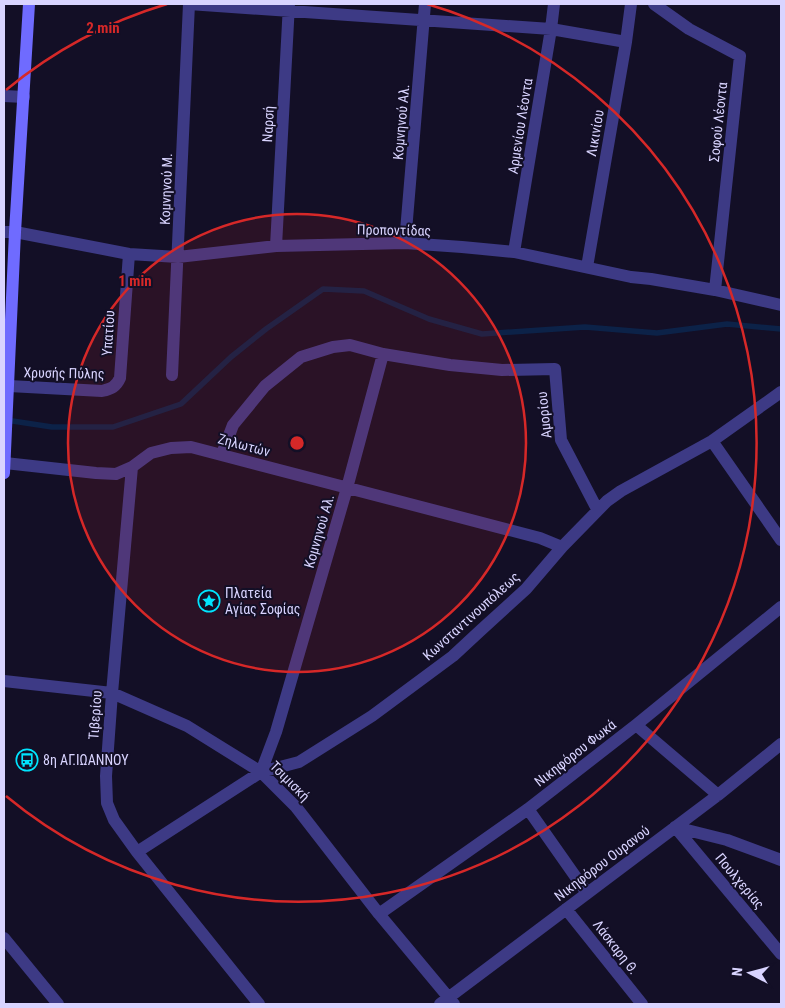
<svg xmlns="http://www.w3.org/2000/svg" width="785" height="1008" viewBox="0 0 785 1008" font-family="'Roboto Condensed',sans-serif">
	<rect width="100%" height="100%" fill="#130f26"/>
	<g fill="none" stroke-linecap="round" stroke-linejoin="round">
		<path stroke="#0c2248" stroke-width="5.5" d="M6 420 52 427H113L181 404 231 357 266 329 323 289 364 291 429 319 482 334 585 327 657 333 727 324 781 329"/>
		<path stroke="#3d3a85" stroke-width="12" d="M189 4 551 29 626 42
			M654 4 689 29 740 56 715 290
			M4 96 24 97
			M4 232H15L129 254 178 257 276 246 405 243 462 247 514 252 631 277 651 279 715 290 781 305
			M405 243 425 4
			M276 246 289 4
			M514 252 551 29 554 4
			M587 267 626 42 631 4
			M172 375 189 4
			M9 386 102 391C111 389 116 387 120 378L129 254
			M712 441 781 540
			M222 454 233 425 265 386 301 357 333 347 350 345 383 354 450 365 502 370 555 369 561 440 597 509
			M5 463 96 473 116 474 132 467 151 453 171 448 191 447 540 538 562 547
			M132 467 112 693 106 776 107 803 114 820 137 852 259 1004
			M4 681 112 693 187 726 261 772 296 807 379 914 454 1004
			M636 725 718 795
			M261 772 276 732 347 488 383 354
			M528 809 587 893
			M675 827 781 954
			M675 827 727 840 781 860
			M137 852 261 772 299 762 372 716 453 656 481 630 526 589 562 547 607 501 621 491 712 441 781 392
			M566 909 642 1004
			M379 914 528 809 636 725 781 607
			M4 938 58 1004
			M440 1004 718 795 781 744"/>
		<path stroke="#6f6bff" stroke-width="12" d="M4 473 15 232 29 4"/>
	</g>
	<circle cx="297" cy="443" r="229" fill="#d62828" fill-opacity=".12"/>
	<g fill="none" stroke="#d62828" stroke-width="2.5">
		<circle cx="297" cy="443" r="229"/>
		<path d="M6 90A458 458 0 0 1 167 4M427 4A458 458 0 1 1 6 796"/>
	</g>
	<defs>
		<g id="sight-ring" transform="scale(1.125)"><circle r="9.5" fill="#130f26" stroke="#00e5ff" stroke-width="1.5"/><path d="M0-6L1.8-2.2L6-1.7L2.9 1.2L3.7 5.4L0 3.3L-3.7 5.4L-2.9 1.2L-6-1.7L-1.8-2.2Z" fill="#00e5ff"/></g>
		<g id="bus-ring" transform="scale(1.125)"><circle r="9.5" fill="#130f26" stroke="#00e5ff" stroke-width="1.5"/><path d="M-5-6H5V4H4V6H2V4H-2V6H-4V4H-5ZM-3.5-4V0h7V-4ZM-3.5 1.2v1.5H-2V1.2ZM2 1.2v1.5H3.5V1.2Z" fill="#00e5ff"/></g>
	</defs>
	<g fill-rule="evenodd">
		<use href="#sight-ring" x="209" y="601"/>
		<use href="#bus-ring" x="27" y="760"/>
	</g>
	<g text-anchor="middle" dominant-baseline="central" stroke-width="4" stroke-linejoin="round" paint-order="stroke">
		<g font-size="14" fill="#d9d4ff" stroke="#130f26">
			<text transform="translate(401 122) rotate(-85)">Κομνηνού Αλ.</text>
			<text transform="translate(718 122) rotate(-84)">Σοφού Λέοντα</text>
			<text transform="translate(268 124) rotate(-87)">Ναρσή</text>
			<text transform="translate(520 126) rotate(-81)">Αρμενίου Λέοντα</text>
			<text transform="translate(595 133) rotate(-80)">Λικινίου</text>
			<text transform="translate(166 189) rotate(-88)">Κομνηνού Μ.</text>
			<text transform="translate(394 230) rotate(1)">Προποντίδας</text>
			<text transform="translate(108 333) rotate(-86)">Υπατίου</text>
			<text transform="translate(64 373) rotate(1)">Χρυσής Πύλης</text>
			<text transform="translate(544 415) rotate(-96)">Αμορίου</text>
			<text transform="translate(244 445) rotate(15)">Ζηλωτών</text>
			<text transform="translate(319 531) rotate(-74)">Κομνηνού Αλ.</text>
			<text transform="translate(471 616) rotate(-42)">Κωνσταντινουπόλεως</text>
			<text transform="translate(95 715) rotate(-86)">Τιβερίου</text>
			<text transform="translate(575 753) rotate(-38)">Νικηφόρου Φωκά</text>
			<text transform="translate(290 781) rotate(45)">Τσιμισκή</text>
			<text transform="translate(602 863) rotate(-37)">Νικηφόρου Ουρανού</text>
			<text transform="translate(740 881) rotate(50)">Πουλχερίας</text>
			<text transform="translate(616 947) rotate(52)">Λάσκαρη Θ.</text>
		</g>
		<g font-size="14" fill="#d9d4ff" stroke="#130f26" text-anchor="start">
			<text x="225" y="593">Πλατεία<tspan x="225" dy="16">Αγίας Σοφίας</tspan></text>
			<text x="43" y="760">8η ΑΓ.ΙΩΑΝΝΟΥ</text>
		</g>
	</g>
	<circle cx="297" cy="443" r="8" fill="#d62828" stroke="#130f26" stroke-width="2.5"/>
	<g font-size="15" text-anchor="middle" font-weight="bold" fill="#d62828" stroke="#130f26" stroke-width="4" stroke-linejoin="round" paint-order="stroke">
		<text x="103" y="33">2 min</text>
		<text x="135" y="286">1 min</text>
	</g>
	<rect width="785" height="1008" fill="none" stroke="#d9d4ff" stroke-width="10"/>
	<g transform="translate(750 973) rotate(276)" stroke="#130f26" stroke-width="4" paint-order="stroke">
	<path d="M0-4L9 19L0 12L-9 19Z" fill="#d9d4ff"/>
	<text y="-8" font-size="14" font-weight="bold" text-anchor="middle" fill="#d9d4ff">N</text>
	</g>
</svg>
